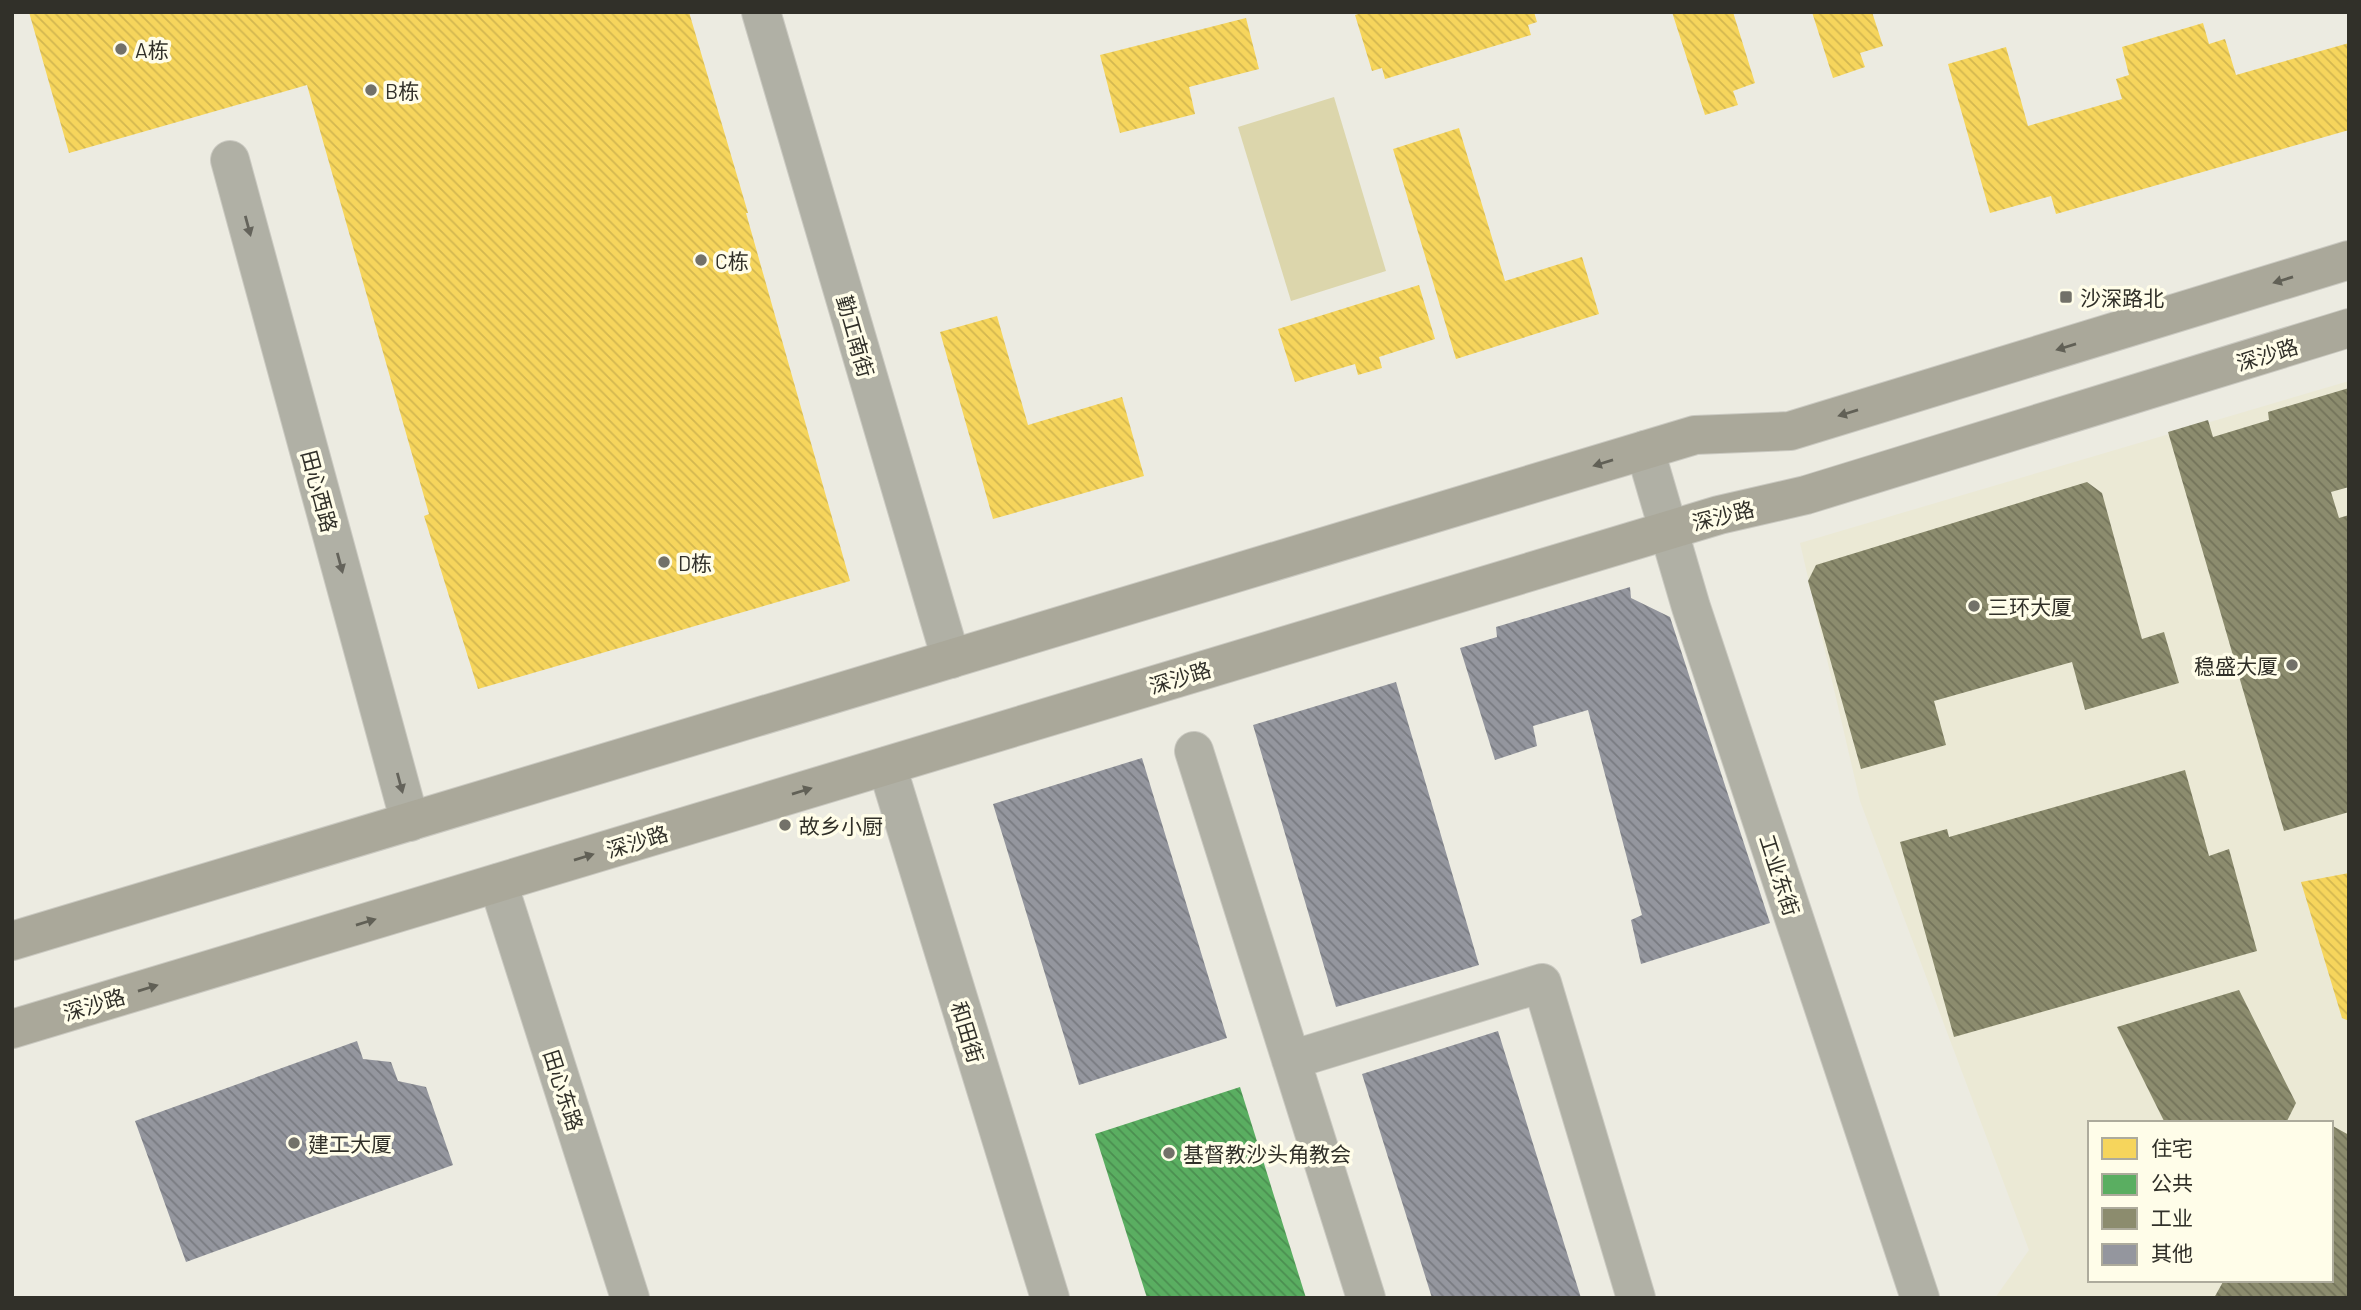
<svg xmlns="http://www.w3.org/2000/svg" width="2361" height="1310" viewBox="0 0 2361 1310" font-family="Barlow,'Noto Sans SC',sans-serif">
	<defs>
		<pattern id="homes-back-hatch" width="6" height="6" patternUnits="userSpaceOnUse" patternTransform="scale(1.75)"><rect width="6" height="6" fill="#f6d55c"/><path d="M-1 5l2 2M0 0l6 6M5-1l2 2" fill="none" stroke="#d3b750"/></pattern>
		<pattern id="public-back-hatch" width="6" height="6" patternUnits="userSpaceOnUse" patternTransform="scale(1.75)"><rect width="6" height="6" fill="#5aae61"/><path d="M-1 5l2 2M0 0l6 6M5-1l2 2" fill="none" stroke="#4b8e50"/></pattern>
		<pattern id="industry-back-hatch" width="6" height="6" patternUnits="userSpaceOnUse" patternTransform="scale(1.75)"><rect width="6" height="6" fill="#8c8c6e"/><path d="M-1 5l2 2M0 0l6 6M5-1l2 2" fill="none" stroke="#73735a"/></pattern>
		<pattern id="building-back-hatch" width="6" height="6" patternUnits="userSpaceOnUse" patternTransform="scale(1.75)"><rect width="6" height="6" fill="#94969e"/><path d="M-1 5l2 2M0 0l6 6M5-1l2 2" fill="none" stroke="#797b81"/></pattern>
	</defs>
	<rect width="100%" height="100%" fill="#ecebe1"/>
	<path fill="#ebe9d5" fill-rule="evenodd" d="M2349 381V1298H1995L2029 1250 1860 801 1800 543ZM2090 1123H2331V1280H2090Z"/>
	<path fill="#dcd6ac" d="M1334 97 1386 271 1291 301 1238 127Z"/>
	<path fill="url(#homes-back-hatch)" d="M29 12H689L748 213H746L850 581 478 689 424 516 429 514 307 85 69 153Z
		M1365 12H1534L1537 22 1528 25 1531 35 1385 79 1382 68 1372 71 1355 15Z
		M1672 12H1733L1755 83 1733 91 1738 105 1705 115Z
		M1812 12H1872L1883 46 1860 53 1865 67 1833 78Z
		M1246 18 1259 69 1189 87 1195 114 1120 133 1100 55Z
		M2203 23 2209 44 2225 39 2236 75 2349 43V130L2056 214 2051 196 1990 213 1948 64 2006 47 2028 126 2122 99 2116 79 2129 75 2122 47Z
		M1459 128 1505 281 1582 257 1599 314 1456 359 1393 149Z
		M1419 285 1435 339 1379 357 1382 368 1358 375 1355 364 1295 382 1278 329Z
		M997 316 1028 425 1122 397 1144 476 993 519 940 332Z
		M2349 873V1021L2342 1018 2301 882Z"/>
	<path fill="url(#public-back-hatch)" d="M1240 1087 1306 1298H1147L1095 1134Z"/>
	<path fill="url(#industry-back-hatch)" d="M2349 388V487L2331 492 2339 518 2349 515V812L2284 831 2168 432 2208 420 2213 437 2269 420 2268 412Z
		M2087 482 2102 493 2142 639 2164 632 2179 683 2085 710 2072 662 1934 701 1946 745 1861 769 1808 581 1816 565Z
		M2185 770 2209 856 2229 849 2257 951 1954 1037 1900 842 1947 829 1949 837Z
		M2239 990 2296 1103 2286 1123H2165L2117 1027Z
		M2331 1125 2349 1135V1298H2214L2224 1280H2331Z"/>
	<path fill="url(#building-back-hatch)" d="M1630 587 1631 598 1670 617 1770 923 1641 964 1631 920 1642 915 1588 710 1533 726 1537 746 1495 760 1460 648 1497 637 1496 627Z
		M1396 682 1479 965 1336 1007 1253 725Z
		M1142 758 1227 1038 1079 1085 993 804Z
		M1498 1031 1581 1298H1432L1362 1074Z
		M357 1041 363 1059 391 1062 398 1081 426 1087 453 1165 186 1262 135 1121Z"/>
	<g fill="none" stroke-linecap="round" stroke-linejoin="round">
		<g stroke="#cac9c1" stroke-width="40">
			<path id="minor" d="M761 12 951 659
				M230 160 410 822
				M1645 450 1691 607 1920 1298
				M1194 751 1366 1298
				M887 766 1050 1298
				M498 883 630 1298
				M1291 1060 1542 983 1636 1298"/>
		</g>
		<g stroke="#cac9c1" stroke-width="40">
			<path id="major" d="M12 941 1695 435 1790 431 2349 260
				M12 1029 1719 515 1806 495 2349 328"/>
		</g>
		<use href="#minor" stroke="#b0b0a5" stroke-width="38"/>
		<use href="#major" stroke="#aaa89a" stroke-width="38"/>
	</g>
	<defs><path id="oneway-solid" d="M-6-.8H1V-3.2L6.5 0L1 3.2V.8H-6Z" transform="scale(1.75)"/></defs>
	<g fill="#64635b">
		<use href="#oneway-solid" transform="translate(248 226) rotate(75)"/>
		<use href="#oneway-solid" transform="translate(340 563) rotate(75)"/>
		<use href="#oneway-solid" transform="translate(400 783) rotate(75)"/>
	</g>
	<g fill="#616056">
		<use href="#oneway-solid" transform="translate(2283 280) rotate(163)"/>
		<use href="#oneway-solid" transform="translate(2066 347) rotate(163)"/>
		<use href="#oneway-solid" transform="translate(1848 413) rotate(163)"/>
		<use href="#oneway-solid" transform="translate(1603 463) rotate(163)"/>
		<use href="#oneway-solid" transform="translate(802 791) rotate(-17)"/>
		<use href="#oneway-solid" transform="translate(584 857) rotate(-17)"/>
		<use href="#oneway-solid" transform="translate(366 922) rotate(-17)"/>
		<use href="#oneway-solid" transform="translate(148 988) rotate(-17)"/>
	</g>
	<g fill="#727169" stroke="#fffde9" stroke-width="2.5">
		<circle cx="121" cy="49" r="7"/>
		<circle cx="371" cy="90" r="7"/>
		<circle cx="701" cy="260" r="7"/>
		<rect x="2059" y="290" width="14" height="14" rx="3.5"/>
		<circle cx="664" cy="562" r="7"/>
		<circle cx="1974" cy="606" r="7"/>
		<circle cx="2292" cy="665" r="7"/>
		<circle cx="785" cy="825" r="7"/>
		<circle cx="294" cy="1143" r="7"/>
		<circle cx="1169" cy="1153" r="7"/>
	</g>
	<g text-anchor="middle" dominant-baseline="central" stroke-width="7" stroke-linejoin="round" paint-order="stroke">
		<g font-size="21" fill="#313029" stroke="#fffde9" text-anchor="start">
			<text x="135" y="49">A栋</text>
			<text x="385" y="90">B栋</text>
			<text x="715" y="260">C栋</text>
			<text x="2080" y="297">沙深路北</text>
			<text x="678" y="562">D栋</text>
			<text x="1988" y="606">三环大厦</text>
			<text x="2278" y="665" text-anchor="end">稳盛大厦</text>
			<text x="799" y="825">故乡小厨</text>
			<text x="308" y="1143">建工大厦</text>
			<text x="1183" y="1153">基督教沙头角教会</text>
		</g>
		<g font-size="21" fill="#313029" stroke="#fffde9">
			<text transform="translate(856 336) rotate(74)">勤工南街</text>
			<text transform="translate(2267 354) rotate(-17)">深沙路</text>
			<text transform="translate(320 491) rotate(75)">田心西路</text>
			<text transform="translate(1723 515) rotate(-14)">深沙路</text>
			<text transform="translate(1180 677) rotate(-17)">深沙路</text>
			<text transform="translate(637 841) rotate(-17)">深沙路</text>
			<text transform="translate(1780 875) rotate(72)">工业东街</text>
			<text transform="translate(94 1004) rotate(-17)">深沙路</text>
			<text transform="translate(968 1032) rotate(73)">和田街</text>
			<text transform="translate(564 1090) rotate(72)">田心东路</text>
		</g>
	</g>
	<rect width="2361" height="1310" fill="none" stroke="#313029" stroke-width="28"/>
	<rect x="2088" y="1121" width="245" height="161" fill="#fffde9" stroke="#adab9c" stroke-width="2"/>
	<rect x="2102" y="1138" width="35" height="21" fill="#f6d55c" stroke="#adab9c" stroke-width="2"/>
	<text x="2151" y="1156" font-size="21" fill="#313029">住宅</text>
	<rect x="2102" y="1174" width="35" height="21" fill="#5aae61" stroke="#adab9c" stroke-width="2"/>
	<text x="2151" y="1191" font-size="21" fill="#313029">公共</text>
	<rect x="2102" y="1208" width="35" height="21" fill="#8c8c6e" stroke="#adab9c" stroke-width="2"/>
	<text x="2151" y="1226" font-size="21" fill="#313029">工业</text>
	<rect x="2102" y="1244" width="35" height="21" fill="#94969e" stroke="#adab9c" stroke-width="2"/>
	<text x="2151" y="1261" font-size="21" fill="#313029">其他</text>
</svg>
